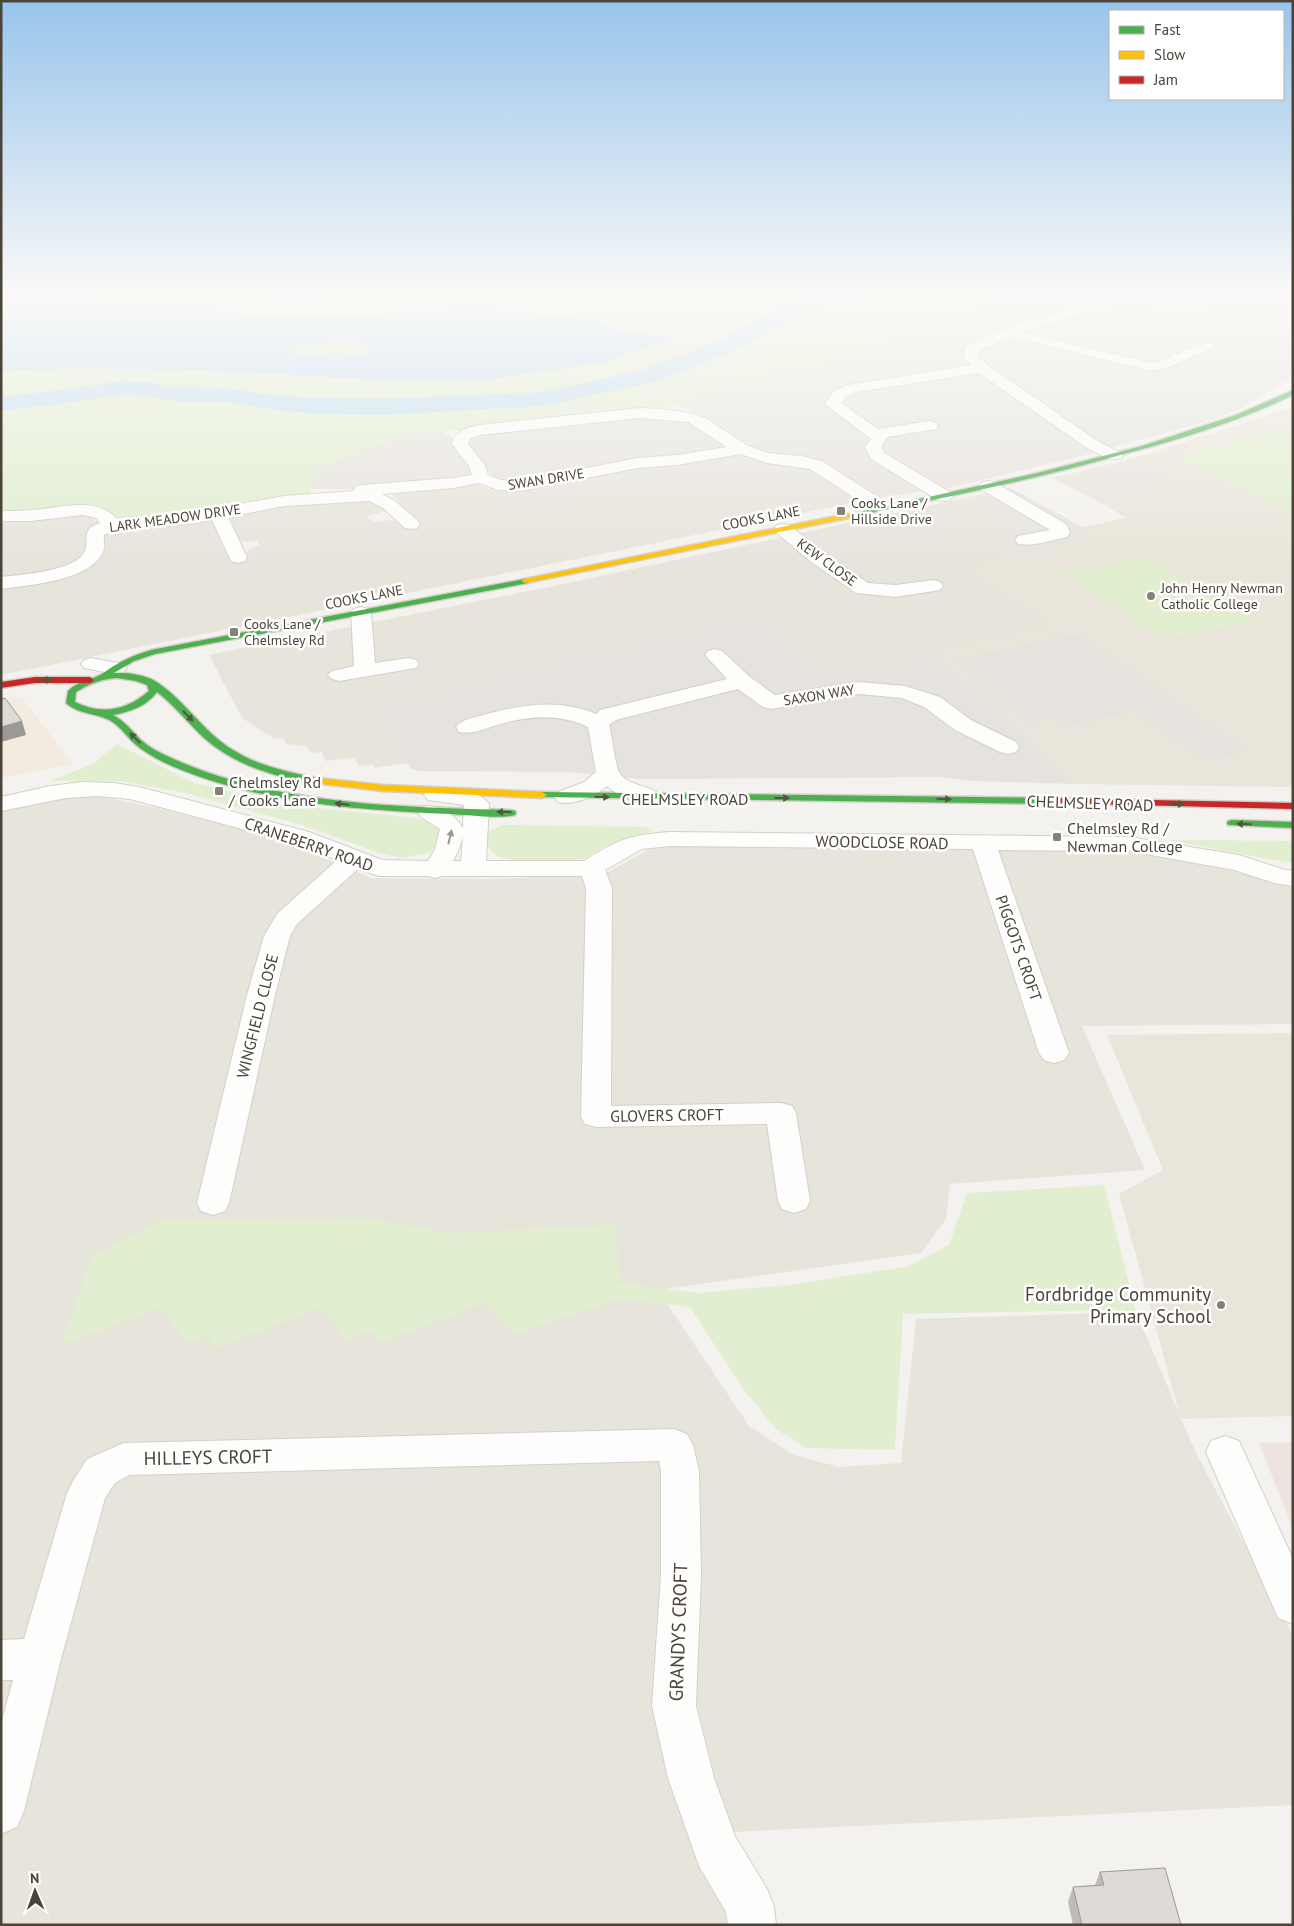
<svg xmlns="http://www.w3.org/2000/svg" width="1294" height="1926" viewBox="0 0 1294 1926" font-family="'PT Sans',sans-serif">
	<rect width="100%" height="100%" fill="#f4f2ee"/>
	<path fill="#e7e4dc" d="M1010 297H1293V377L1242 408 1212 420 1078 457 952 487 879 498 822 462 759 451 702 415 677 405 728 387 791 370 829 361 833 363 901 323Z
		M643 416 682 419 725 446 723 448 534 480 510 482H500L495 478 480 461 467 443 486 431Z
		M447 430 442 434 450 435 453 440 454 449 468 462 472 473 462 479 366 489H311L313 472 324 466 406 433Z
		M733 454 810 469 858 502 1 675V514L87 515 101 524 117 529 211 521 219 532 222 548 235 562 250 557 246 554 249 549 260 545 257 540 244 542 236 539 233 526 228 518 232 515 285 504 370 500 384 508V511L379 513 367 516 373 522 393 520 403 527 419 523 409 516 392 494 473 482 489 489 527 487 565 483 636 467 686 463Z
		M1132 459 1186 485 1105 505 1052 478Z
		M1011 488 1083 527 1091 537 967 567 1051 625 828 677 755 617 573 656 495 676 436 695 376 709 408 763 375 768 372 764 359 766 354 758 325 761 322 752 312 753 306 746 286 744 283 738 275 739 242 718 209 655 554 586Z
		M94 795 152 807 274 837 371 878 488 879 603 875 650 849 700 845 844 848 1057 847 1145 853 1293 884V1024L1082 1026 1145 1170 950 1184 946 1219 921 1253 658 1290 749 1426 794 1455 839 1467 901 1463 916 1319 1136 1312 1195 1451 1293 1636V1805L711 1833 729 1904 730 1925H1V811L61 796Z"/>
	<path fill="#f3ebdf" d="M14 698 23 699 73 764 1 778V700Z"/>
	<path fill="#e6e2de" d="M755 617 828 677 931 653 958 674 1076 784 974 781 940 777 640 779 566 772 417 771 410 768 376 708 436 695 495 676 573 656Z"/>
	<path fill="#eae5da" d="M1293 407V787L1076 784 958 674 931 653 1050 625 966 566 1090 537 1083 527 1126 518 1105 505 1185 485 1132 459Z
		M1293 1033V1416L1181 1419 1119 1194 1163 1170 1107 1035Z"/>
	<path fill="#eee3df" d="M1293 1442V1529L1259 1443Z"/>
	<path fill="#e1eecf" d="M1 297H1010L901 323 886 347 833 364 828 361 728 387 677 405 649 411 464 430 406 433 313 471 310 497 161 520 116 516 102 510 1 514Z
		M1293 424V515L1177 458Z
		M1146 558 1255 621 1163 639 1060 572Z
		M117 744 194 783 289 805 416 818 442 826 443 839 429 853 401 858 376 852 309 827 187 793 119 781H50L93 764Z
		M504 825 646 827 653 831 604 847 586 858 562 863H524L496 856 487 845 483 833Z
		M1166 840 1293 841V863L1275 860Z
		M1104 1185 1136 1312 1106 1310 903 1314 895 1450 806 1448 776 1429 744 1390 690 1307 621 1299 514 1334 485 1303 380 1343 371 1331 346 1340 322 1308 215 1348 209 1336 185 1341 162 1308 61 1345 92 1256 163 1219 368 1218 449 1233 617 1225 619 1283 699 1293 797 1284 909 1266 949 1245 967 1193Z"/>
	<path fill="#e6e3df" d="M269 298 326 299 319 307 262 306Z
		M1076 634 1241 746 1246 750 1208 761 1134 711 1064 727 1052 718 1027 724 955 660Z"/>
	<path fill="#c0ddf1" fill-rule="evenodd" d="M1 297H90L110 306 138 308 193 307 224 310 261 318 342 317 464 308 503 309 594 321 623 331 674 337 670 342 628 352 614 360 487 380 400 381 198 370 86 368 1 371ZM316 343C332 343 359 338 372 349L365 354 333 353 301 355 292 353 294 348Z"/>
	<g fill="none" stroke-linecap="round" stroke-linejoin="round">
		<path fill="#c0ddf1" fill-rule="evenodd" d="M817 297H865L861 301 828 307 788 321 738 349 658 381 542 406 382 415 318 414 278 410 225 402 172 401 150 396 120 395 46 406 1 410V396L46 392 120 381 150 382 172 387 225 388 278 396 318 398 382 399 542 392 643 370 722 339 772 311Z"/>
		<g stroke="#d2d0cb" stroke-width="2">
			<path id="street" d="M1122 297H1151L1193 307 1201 304 1208 308C1196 323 1155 304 1138 301 1128 300 1037 326 1023 332L1147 362H1158L1208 341 1215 345 1213 348 1165 369 1147 370 1011 337 982 349 977 355 987 365 1099 442 1121 453 1123 456 1121 459H1109L1087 448 979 373 856 392 846 397 841 403 878 429 930 421 936 423 938 426 936 429 887 437 881 447 884 453 950 492 953 496 950 500 944 501 938 500 871 459 865 447 871 439 825 404 833 392 848 385 971 365 963 356 966 348 972 343 1020 323Z
				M640 408C662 409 684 410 705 418L748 446 769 453 801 456 822 461 890 505 893 509 890 513 884 514 878 513 810 469 767 463 741 454 677 465 638 468 519 491 498 490 479 483 453 488 382 494 395 501 417 520 420 524 417 528 411 529 405 528 383 508 369 501 284 506 228 517 247 557 245 561 238 563 231 561 229 557 212 520 180 525 120 528 104 535C103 541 106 548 102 554 88 581 29 585 1 589V577C20 575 77 571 85 551 90 538 80 530 100 523L96 518 83 515 30 521H1V511C12 511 22 511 33 510 59 508 96 496 116 518L180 515 284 496 354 491 356 486 362 485 453 478 472 475 469 466 452 444C456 430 467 428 480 425ZM640 418 688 422 727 447 677 455 638 458 519 481 501 480 488 475 485 465 468 444 470 439 480 435Z
				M988 481 994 482 1066 524 1070 533 1067 537C1053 540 1032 547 1018 544L1015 540 1018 536 1050 530 982 490 979 486 982 482Z
				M783 524 789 525 824 553 868 583 896 585 933 580 940 582 943 586 940 590 896 597 856 593 810 561 777 533 774 529 777 525Z
				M361 607 368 609 371 613 375 663 409 658 416 660 419 664 416 668 339 681 332 679 328 675 332 671 354 666 351 613 354 609Z
				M715 649 722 651 750 677 775 695 860 682 905 686 940 697 971 720 1016 742 1019 747 1016 752 1008 754 1000 752 955 730 924 707 902 698 860 694 771 709 763 707 738 689 616 720 609 725C612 735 615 764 619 772 629 788 653 784 663 798L659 803C644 807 619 797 607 786 595 796 574 806 558 802L554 797 558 792 584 782 596 772 588 727C558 713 527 716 497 725 484 729 472 735 459 732L456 727C461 720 471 718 480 716 518 705 558 698 596 714L600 710 727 679 705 655 708 651Z
				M91 658 123 664 127 668 123 672 116 674 84 668 81 664 84 660Z
				M82 782 114 783 139 787 309 832 382 860 428 861 435 849 440 829 421 817 418 812 421 807C439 803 454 814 463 828L464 805 428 800 424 795 428 790C445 786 479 789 489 804L486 861H584C619 839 629 835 670 832L1129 837 1239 855 1285 870H1293V886L1274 883 1234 870 1129 851 998 850 1069 1053 1064 1060 1054 1063 1044 1060 1039 1053 973 849 670 846 642 849 605 870 612 888 611 1106 781 1103 792 1106 796 1113 810 1201 806 1209 794 1213 782 1209 778 1201 767 1124 596 1127 585 1124 581 1117 586 888 582 876H442L435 878 428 876H379L358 869 297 924 290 936 275 995 229 1203 225 1211 213 1215 201 1211 197 1203 247 995 264 936 277 914 337 860 291 842 130 799 98 796 66 798 1 811V797L50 786ZM463 836 461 861H453L459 849Z
				M674 1429 687 1434 693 1445 699 1471 701 1575 696 1706 714 1778 735 1836 767 1889 774 1906 776 1925H728L726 1912 699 1866 693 1849 668 1778 652 1706 661 1575V1471L659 1461 129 1475 115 1483 105 1498 61 1659 24 1811 17 1827 1 1834V1724L13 1680H1V1640L24 1639 67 1493 73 1481 87 1459 124 1443Z
				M1225 1436 1239 1441 1293 1559V1624L1278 1618 1206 1452 1211 1441Z"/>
		</g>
		<g stroke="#d3cfc5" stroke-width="3">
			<path id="fast" d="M1293 390V395C1239 421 1182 439 1124 454 1033 480 939 499 846 518L842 516 1033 474 1142 446 1236 415Z
				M525 579 529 581 528 583 155 654 134 661 114 673C126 672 145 675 155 681 184 699 203 732 233 750 260 767 290 772 320 779L322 781 317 784C276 777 236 766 204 738 188 723 174 705 157 692 147 706 130 712 113 715 125 721 132 731 141 740 149 747 158 752 167 756 271 805 398 807 511 810L515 811 516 813 515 815C498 819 468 815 450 814 355 810 248 802 161 761 152 756 143 751 135 744 127 737 121 727 111 721 97 713 77 714 66 703L68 691C79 680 92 680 102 674 118 662 132 656 151 650ZM117 678 136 681 147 685 149 691C126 711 101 715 75 702L76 692C89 684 101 679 117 678Z
				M542 792 1057 798 1062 801 1057 804 539 797 537 795Z
				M1232 820 1293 822V828L1228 825 1227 823 1228 821Z"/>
		</g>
		<g stroke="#d3cfc5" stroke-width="3">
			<path id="slow" d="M846 514H849V518L525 583 521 581 525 579Z
				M317 778 383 785 542 792 547 795 542 798 383 791 314 783 312 781 314 779Z"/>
		</g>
		<g stroke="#d3cfc5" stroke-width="3">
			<path id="jam" d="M35 677H90L94 680 90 683H35L1 688V682Z
				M1057 798 1293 803V809L1054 803 1052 801 1054 799Z"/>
		</g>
		<use href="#street" fill="#fdfdfc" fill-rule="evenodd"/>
		<use href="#fast" fill="#4caf50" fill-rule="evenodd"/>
		<use href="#slow" fill="#ffc107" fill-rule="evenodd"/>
		<use href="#jam" fill="#c62828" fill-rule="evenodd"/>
	</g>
	<path fill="#bfbcb8" d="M1100 1872 1181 1925H1073L1068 1902 1073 1887 1095 1885Z"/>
	<path fill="#9b9996" d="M22 721 26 735 1 742V727Z"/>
	<path fill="#dedbd6" stroke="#9b9996" d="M5 698 22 721 1 727V699Z
		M1165 1868 1181 1925H1082L1073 1887 1104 1885 1100 1872Z"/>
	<defs><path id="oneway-solid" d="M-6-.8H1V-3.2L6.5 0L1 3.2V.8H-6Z" transform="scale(1.25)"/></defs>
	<g fill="#4b593e">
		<use href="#oneway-solid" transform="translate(45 680)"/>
		<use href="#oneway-solid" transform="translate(188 716) rotate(46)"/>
		<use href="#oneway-solid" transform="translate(135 738) rotate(-135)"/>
		<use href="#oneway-solid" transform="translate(602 797) rotate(1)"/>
		<use href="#oneway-solid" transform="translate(782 798)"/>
		<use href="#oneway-solid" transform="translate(944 799) rotate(1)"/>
		<use href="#oneway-solid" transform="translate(342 804) rotate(-173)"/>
		<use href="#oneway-solid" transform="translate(1177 804) rotate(1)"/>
		<use href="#oneway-solid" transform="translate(504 812) rotate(-179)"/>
		<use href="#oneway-solid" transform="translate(1244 824) rotate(-178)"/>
	</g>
	<use fill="#9b9791" href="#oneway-solid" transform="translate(450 837) rotate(-77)"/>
	<linearGradient id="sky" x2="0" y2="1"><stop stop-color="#98c4ec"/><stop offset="0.52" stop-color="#faf9f7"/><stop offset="1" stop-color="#faf9f7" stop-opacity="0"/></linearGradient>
	<rect width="1294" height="566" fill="url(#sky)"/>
	<g fill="#868178" stroke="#fff" stroke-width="2">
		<rect x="836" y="506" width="10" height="10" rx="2.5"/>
		<circle cx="1151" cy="596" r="5"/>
		<rect x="229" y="627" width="10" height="10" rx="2.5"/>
		<rect x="214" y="786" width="10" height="10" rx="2.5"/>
		<rect x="1052" y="832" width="10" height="10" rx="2.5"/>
		<circle cx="1221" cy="1305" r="5"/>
	</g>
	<g text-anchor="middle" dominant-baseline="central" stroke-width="5" stroke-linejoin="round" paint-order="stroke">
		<g font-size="14" fill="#4b4439" stroke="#fff">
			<text transform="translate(546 479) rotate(-9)">SWAN DRIVE</text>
			<text transform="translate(175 518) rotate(-8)">LARK MEADOW DRIVE</text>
			<text transform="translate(761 518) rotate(-11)">COOKS LANE</text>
			<text transform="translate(827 562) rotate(36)">KEW CLOSE</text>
			<text transform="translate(364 597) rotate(-11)">COOKS LANE</text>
			<text transform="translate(819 695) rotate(-9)">SAXON WAY</text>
		</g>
		<g font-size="14" fill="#4b4439" stroke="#fff" text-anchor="start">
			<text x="851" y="503">Cooks Lane /<tspan x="851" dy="16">Hillside Drive</tspan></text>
			<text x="1161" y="588">John Henry Newman<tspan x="1161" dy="16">Catholic College</tspan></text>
			<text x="244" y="624">Cooks Lane /<tspan x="244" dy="16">Chelmsley Rd</tspan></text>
		</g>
		<g font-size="16" fill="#4b4439" stroke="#fff" text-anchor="start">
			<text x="229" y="782">Chelmsley Rd<tspan x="229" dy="18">/ Cooks Lane</tspan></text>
			<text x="1067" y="828">Chelmsley Rd /<tspan x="1067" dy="18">Newman College</tspan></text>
		</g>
		<g font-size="16" fill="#4b4439" stroke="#fff">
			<text x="685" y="799">CHELMSLEY ROAD</text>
			<text transform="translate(1090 803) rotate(2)">CHELMSLEY ROAD</text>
			<text transform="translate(882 842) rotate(1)">WOODCLOSE ROAD</text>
			<text transform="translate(309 844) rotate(19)">CRANEBERRY ROAD</text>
			<text transform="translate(1019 948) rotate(71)">PIGGOTS CROFT</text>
			<text transform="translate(257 1016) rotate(-76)">WINGFIELD CLOSE</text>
			<text transform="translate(667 1115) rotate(-1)">GLOVERS CROFT</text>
		</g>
		<g font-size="19" fill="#4b4439" stroke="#fff" text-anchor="end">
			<text x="1211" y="1294">Fordbridge Community<tspan x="1211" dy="22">Primary School</tspan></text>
		</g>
		<g font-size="19" fill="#4b4439" stroke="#fff">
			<text transform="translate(208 1457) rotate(-1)">HILLEYS CROFT</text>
			<text transform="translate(678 1632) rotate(-88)">GRANDYS CROFT</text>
		</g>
	</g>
	<rect width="1294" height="1926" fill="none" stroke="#4b4439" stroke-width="5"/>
	<rect x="1109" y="10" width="175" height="90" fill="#ffffff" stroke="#b7b4b0"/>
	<rect x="1119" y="26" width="25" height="8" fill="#4caf50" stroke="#b7b4b0"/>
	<text x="1154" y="35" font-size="15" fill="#4b4439">Fast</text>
	<rect x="1119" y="51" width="25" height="8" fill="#ffc107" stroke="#b7b4b0"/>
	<text x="1154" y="60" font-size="15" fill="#4b4439">Slow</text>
	<rect x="1119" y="76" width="25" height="8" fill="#c62828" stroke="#b7b4b0"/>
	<text x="1154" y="85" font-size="15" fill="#4b4439">Jam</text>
	<g transform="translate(35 1891) rotate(358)" stroke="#ffffff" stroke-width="4" paint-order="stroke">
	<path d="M0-4L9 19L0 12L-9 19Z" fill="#4b4439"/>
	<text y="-8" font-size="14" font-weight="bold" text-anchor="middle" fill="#4b4439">N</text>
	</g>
</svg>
